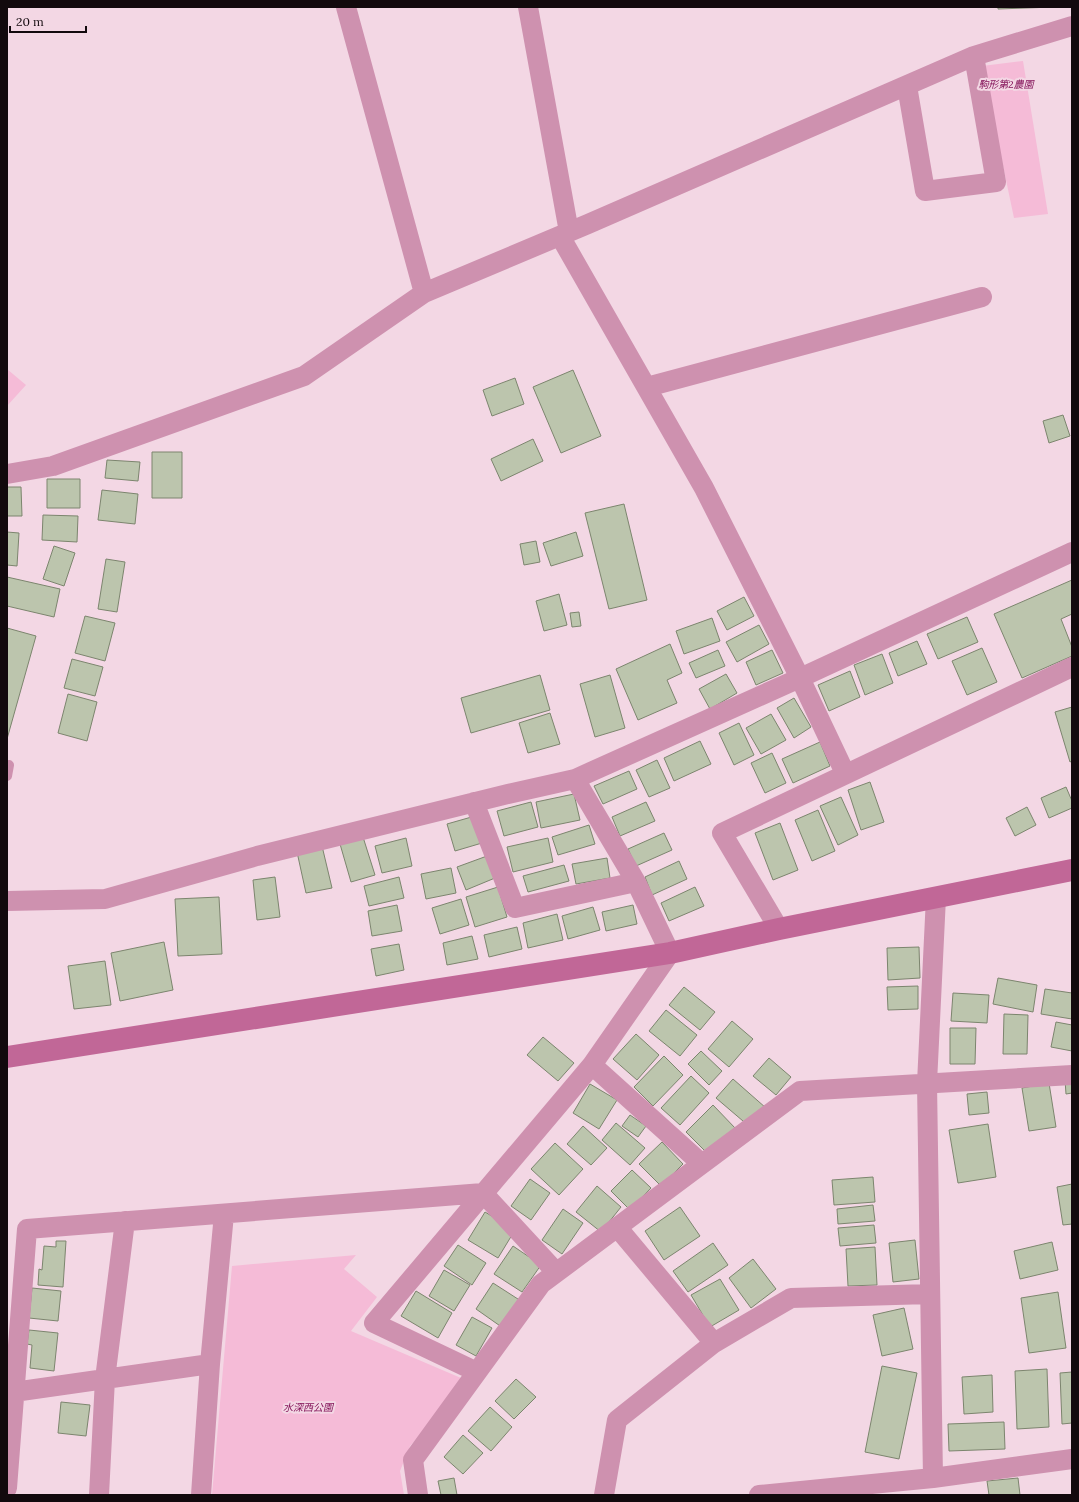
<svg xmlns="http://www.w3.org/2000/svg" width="1079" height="1502" viewBox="0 0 1079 1502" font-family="Lora,'Noto Sans JP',serif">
	<rect width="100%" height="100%" fill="#f3d7e4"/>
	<path fill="#f5bbd7" d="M1023 61 1048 214 1014 218 982 66Z
		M7 369 26 385 7 406Z
		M356 1255 344 1269 377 1297 351 1331 461 1378V1390L410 1446 400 1471 404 1495H212L232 1266Z"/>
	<path fill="#bcc5ad" stroke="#7c856e" d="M998 7H1054L998 9Z
		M573 370 601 436 561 453 533 387Z
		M515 378 524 404 492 416 483 390Z
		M1063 415 1070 436 1049 443 1043 421Z
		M533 439 543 461 501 481 491 459Z
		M152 452H182V498H152Z
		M107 460 140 462 138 481 105 478Z
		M47 479H80V508H47Z
		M7 487H21L22 516H7Z
		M102 490 138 494 135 524 98 520Z
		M624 504 647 600 609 609 585 513Z
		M43 515 78 516 77 542 42 540Z
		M7 532 19 533 17 566 7 565Z
		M576 532 583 556 551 566 543 543Z
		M536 541 540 562 524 565 520 544Z
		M54 546 75 553 64 586 43 579Z
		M106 559 125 562 117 612 98 609Z
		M7 577 60 589 54 617 7 606Z
		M1072 580V614L1061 619 1072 647V656L1022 678 994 614Z
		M559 594 567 625 544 631 536 601Z
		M744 597 754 616 727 630 717 611Z
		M579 612 581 626 572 627 570 613Z
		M85 616 115 623 105 661 75 653Z
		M967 617 978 642 938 659 927 634Z
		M712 618 720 641 684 654 676 631Z
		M759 625 769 644 737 662 726 642Z
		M7 628 36 636 7 739Z
		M917 641 927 664 898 676 889 653Z
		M670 644 682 673 667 680 677 703 638 720 616 669Z
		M982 648 997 682 967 695 952 661Z
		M718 650 725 666 696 678 689 663Z
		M772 650 783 673 756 685 746 662Z
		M882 654 893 683 865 695 854 665Z
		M72 659 103 667 95 696 64 688Z
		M850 671 860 697 829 711 818 685Z
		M726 674 737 693 710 709 699 689Z
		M540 675 550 710 471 733 461 698Z
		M610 675 625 728 595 737 580 684Z
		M68 694 97 702 87 741 58 733Z
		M794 698 811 727 794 738 777 708Z
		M1072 707V761L1070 762 1055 712Z
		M550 713 560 744 528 753 519 723Z
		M771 714 786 740 761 754 746 728Z
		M739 723 754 755 734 765 719 733Z
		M700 741 711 764 674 781 664 758Z
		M820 742 830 766 793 783 782 759Z
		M772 753 786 783 765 793 751 763Z
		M657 760 670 788 649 797 636 770Z
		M629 771 637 789 603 804 594 786Z
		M870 782 884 822 861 830 848 790Z
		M1066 787 1072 801V808L1049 818 1041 798Z
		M574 794 580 820 541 828 536 802Z
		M841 797 858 835 838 845 820 806Z
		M531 802 538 827 504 836 497 811Z
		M646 802 655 821 620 836 612 817Z
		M1027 807 1036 825 1015 836 1006 818Z
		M818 810 835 851 812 861 795 820Z
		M475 816 482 843 455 851 447 824Z
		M780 823 798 870 773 880 755 833Z
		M589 825 595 844 558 855 552 837Z
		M664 833 672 850 636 866 628 849Z
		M363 837 375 875 351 882 340 844Z
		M406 838 412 866 382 873 375 846Z
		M548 838 553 862 513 872 507 847Z
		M322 846 332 888 306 893 297 852Z
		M487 856 495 878 466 890 457 867Z
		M607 858 610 878 576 884 572 864Z
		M679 861 687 879 652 895 645 877Z
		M564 865 569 881 528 892 523 876Z
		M451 868 456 893 426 899 421 874Z
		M275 877 280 917 257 920 253 880Z
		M399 877 404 898 369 906 364 886Z
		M498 887 507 917 475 927 466 897Z
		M695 887 704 906 669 921 661 903Z
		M219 897 222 954 178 956 175 899Z
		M461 899 469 925 440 934 432 908Z
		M397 905 402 931 372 936 368 911Z
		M633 905 637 924 606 931 602 912Z
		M593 907 600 930 568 939 562 916Z
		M557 914 563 940 528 948 523 923Z
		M517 927 522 949 489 957 484 935Z
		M472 936 478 959 447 965 443 943Z
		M164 942 173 990 120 1001 111 953Z
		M399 944 404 970 376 976 371 949Z
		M919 947 920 978 888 980 887 948Z
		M105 961 111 1005 74 1009 68 966Z
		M998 978 1037 985 1033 1012 993 1004Z
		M918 986V1009L888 1010 887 987Z
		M684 987 715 1012 700 1030 669 1005Z
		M1045 989 1072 993V1019L1041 1014Z
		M953 993 989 995 987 1023 951 1021Z
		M666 1010 697 1035 680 1056 649 1031Z
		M1004 1014 1028 1015 1027 1054H1003Z
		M732 1021 753 1039 729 1067 708 1049Z
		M1056 1022 1072 1025V1051L1051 1047Z
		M950 1028H976L975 1064H950Z
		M636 1034 659 1055 637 1080 613 1059Z
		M543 1037 574 1063 558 1081 527 1055Z
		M701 1051 722 1071 709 1085 688 1064Z
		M664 1056 683 1075 653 1106 634 1087Z
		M769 1058 791 1077 776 1095 753 1076Z
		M691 1076 709 1093 680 1125 661 1108Z
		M733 1079 766 1108 750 1127 716 1098Z
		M1072 1079V1093L1066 1094 1065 1080Z
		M1049 1083 1056 1127 1029 1131 1022 1088Z
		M590 1084 617 1100 599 1129 573 1113Z
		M987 1092 989 1113 969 1115 967 1094Z
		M713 1105 736 1129 710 1156 686 1132Z
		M630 1115 646 1126 638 1137 622 1126Z
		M616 1123 645 1148 630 1165 602 1140Z
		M988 1124 996 1177 958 1183 949 1130Z
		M583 1126 607 1148 591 1165 567 1144Z
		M662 1142 683 1164 661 1186 639 1164Z
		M555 1143 583 1169 559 1195 531 1169Z
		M632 1170 651 1188 630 1210 611 1191Z
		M873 1177 875 1202 834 1205 832 1180Z
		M530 1179 550 1193 531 1220 511 1206Z
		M1072 1184V1224L1063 1225 1057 1187Z
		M597 1186 621 1207 601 1232 576 1212Z
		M873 1205 875 1221 838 1224 837 1209Z
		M680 1207 700 1236 664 1260 645 1231Z
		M563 1209 583 1223 562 1254 542 1240Z
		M485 1212 515 1230 498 1258 468 1240Z
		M874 1225 876 1243 840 1246 838 1228Z
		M915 1240 919 1279 893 1282 889 1243Z
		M56 1241H66L63 1287 38 1285 39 1269 42 1270 44 1246 56 1247Z
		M1052 1242 1058 1270 1020 1279 1014 1251Z
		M713 1243 728 1265 688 1292 673 1271Z
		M458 1245 486 1263 472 1285 444 1266Z
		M513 1246 541 1265 522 1292 494 1274Z
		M875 1247 877 1285 848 1286 846 1249Z
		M753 1259 776 1289 751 1308 729 1278Z
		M444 1270 470 1285 454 1311 429 1296Z
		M720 1279 739 1310 710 1327 691 1295Z
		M493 1283 521 1301 503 1328 476 1309Z
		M32 1288 61 1291 58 1321 29 1318Z
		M416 1291 452 1313 438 1338 401 1316Z
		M1058 1292 1066 1348 1029 1353 1021 1298Z
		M904 1308 913 1349 882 1356 873 1315Z
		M472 1317 492 1328 476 1356 456 1345Z
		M29 1330 58 1333 54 1371 30 1368 32 1345 27 1344Z
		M882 1366 917 1373 899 1459 865 1452Z
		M1047 1369 1049 1427 1017 1429 1015 1371Z
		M1072 1372V1423L1062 1424 1060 1373Z
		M992 1375 993 1412 964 1414 962 1377Z
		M516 1379 536 1397 514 1419 495 1401Z
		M61 1402 90 1405 86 1436 58 1433Z
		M490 1407 512 1427 491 1451 468 1431Z
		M1004 1422 1005 1449 949 1451 948 1424Z
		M463 1435 483 1453 463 1474 444 1457Z
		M454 1478 457 1495H441L438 1481Z
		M1018 1478 1020 1495H989L987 1481Z"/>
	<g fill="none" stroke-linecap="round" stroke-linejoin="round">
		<path stroke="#ce91af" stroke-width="10" d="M7 776 9 765"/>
		<path stroke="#ce91af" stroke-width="20" d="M346 7 424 293
			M528 7 569 232
			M907 86 925 191 996 182 974 56
			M560 236 704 488 800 678 845 773
			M647 387 982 297
			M7 474 53 466 304 376 424 293 588 224 974 56 1072 26
			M474 802 515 908 636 882
			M7 901 105 899 257 856 508 794 575 779 800 678 1072 552
			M779 929 722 833 1072 667
			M592 1065 702 1164
			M617 1227 714 1343
			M477 1372 374 1323 592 1065 670 953 636 882 575 779
			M7 1393 210 1364
			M933 1478 927 1083 936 897
			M7 1488 27 1229 483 1193 556 1272
			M99 1495 105 1379 125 1221
			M201 1495 210 1364 224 1214
			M418 1495 413 1460 541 1284 800 1091 1072 1075
			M604 1495 617 1420 714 1343 791 1298 930 1294
			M759 1495 933 1478 1072 1459"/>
		<path stroke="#c16797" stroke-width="22" d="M7 1057 670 953 779 929 1072 870"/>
	</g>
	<g text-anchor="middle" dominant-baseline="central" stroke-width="4" stroke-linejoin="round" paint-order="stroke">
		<g font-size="10" font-style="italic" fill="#85165b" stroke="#f3d7e4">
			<text x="1006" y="84">駒形第2農園</text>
			<text x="308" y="1407">水深西公園</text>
		</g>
	</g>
	<rect width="1079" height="1502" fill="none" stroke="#12090d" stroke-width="16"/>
	<path d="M10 26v6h76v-6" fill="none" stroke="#12090d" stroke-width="2"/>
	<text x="16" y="26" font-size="12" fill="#12090d" stroke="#f3d7e4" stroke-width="3" paint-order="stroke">20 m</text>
</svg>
